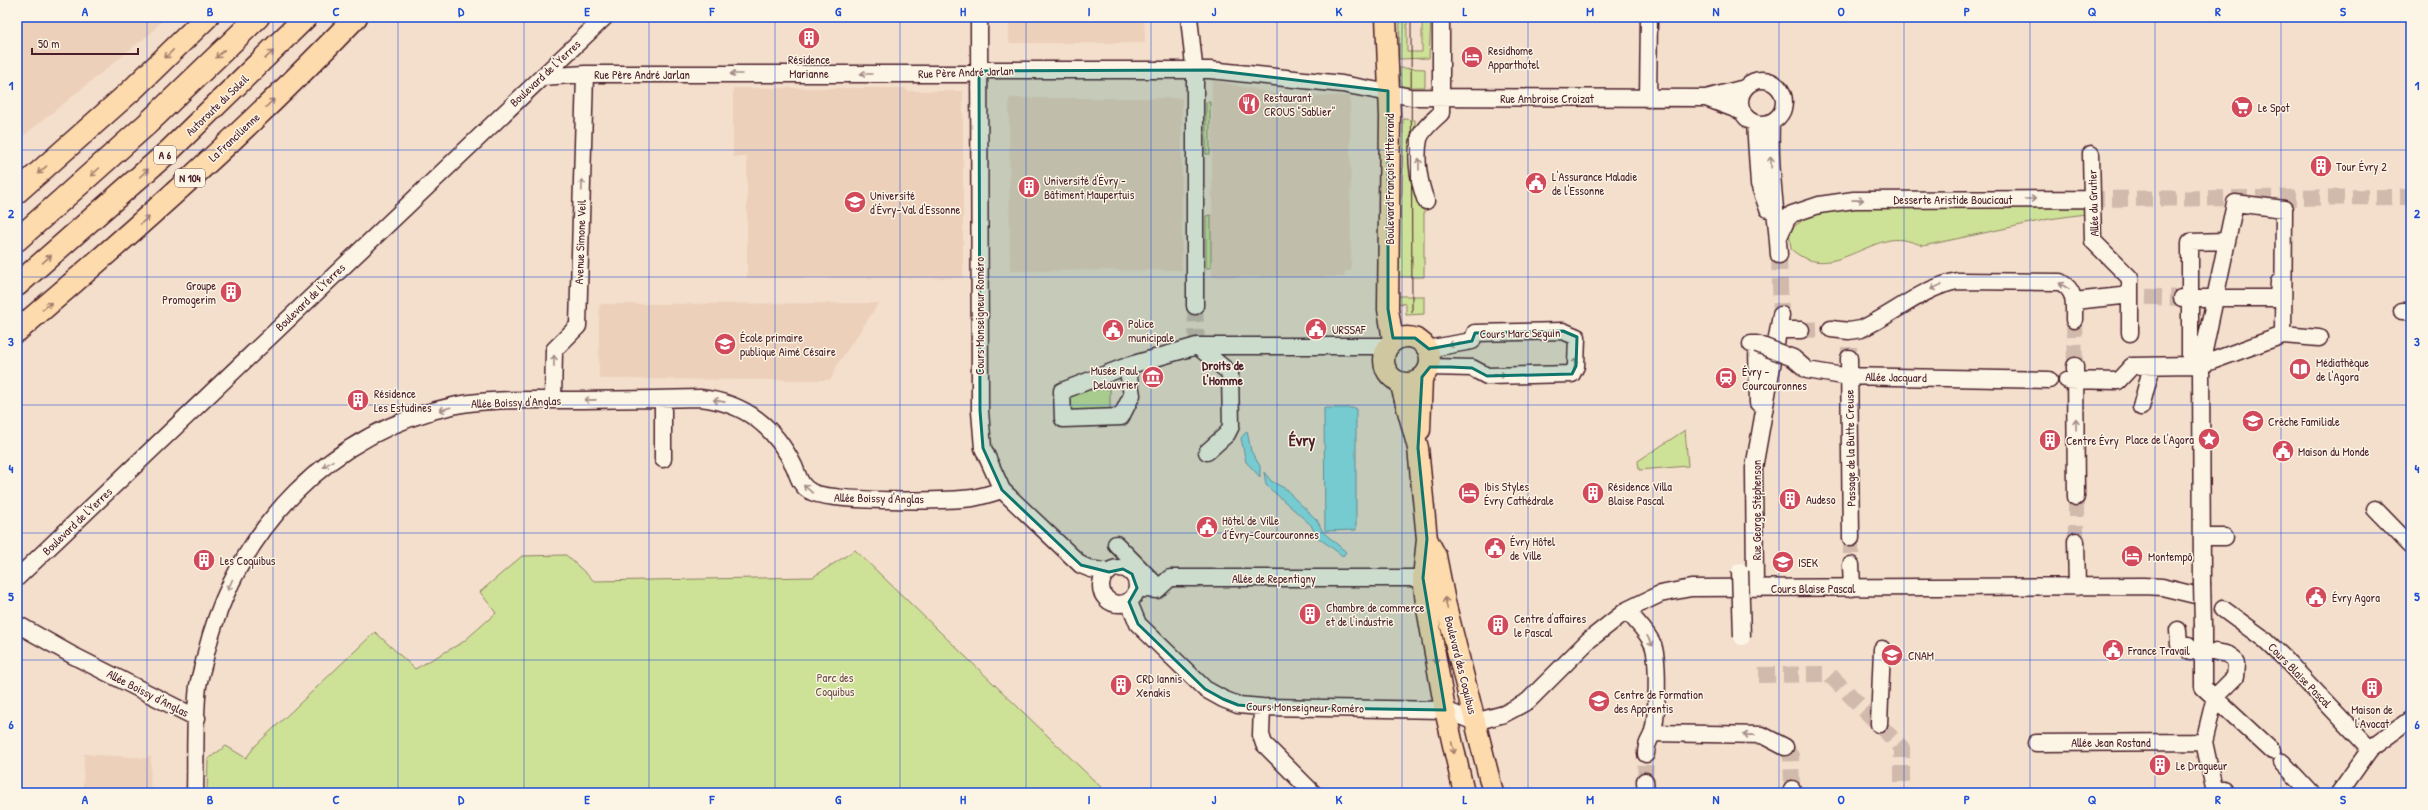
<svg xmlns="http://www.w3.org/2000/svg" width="2428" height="810" viewBox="0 0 2428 810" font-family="'Patrick Hand',sans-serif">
	<rect width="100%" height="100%" fill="#f3dfcc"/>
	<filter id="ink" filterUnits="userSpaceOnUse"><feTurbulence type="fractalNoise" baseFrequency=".025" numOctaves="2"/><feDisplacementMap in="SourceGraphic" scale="8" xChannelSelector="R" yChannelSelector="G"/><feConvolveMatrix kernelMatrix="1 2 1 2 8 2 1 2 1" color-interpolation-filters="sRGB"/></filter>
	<g filter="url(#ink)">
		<path fill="#edd0ba" d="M17 17H165L152 32 17 141Z
			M1009 17H1144L1145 43H1009Z
			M1212 80 1282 95 1350 96 1351 271H1345L1344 277H1212Z
			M733 88H906L907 91H963V278H747V157H733Z
			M1009 98H1182V270L1010 271Z
			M879 303 837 365 831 380 601 379 599 377V306L602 304Z
			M84 754 146 758 151 756 150 793H83Z"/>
		<path fill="#cee297" stroke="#8c8061" d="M1400 17H1407V52H1422V17H1431L1429 58 1399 59Z
			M1399 68 1425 69V87H1404L1401 84Z
			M1206 102H1210V154H1206Z
			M1403 119 1415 120 1416 189 1424 203V277H1397L1396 213 1402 193Z
			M1859 207 2086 208 2085 214 2049 219 1923 246C1914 242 1901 238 1890 240 1856 247 1824 279 1791 249L1789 231C1814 209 1827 210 1859 207Z
			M1211 215V268H1206V216Z
			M1397 296H1424V314L1406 315V304L1397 303Z
			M1110 389V409L1064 411 1063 391Z
			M1685 430 1688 466 1639 470 1638 461Z
			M855 550 1107 793H207L208 759 226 746 246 758 256 745 375 632 415 669 463 642 496 613 480 592 522 556 566 555 594 581 813 577Z"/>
		<path fill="#90e0ea" stroke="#74939e" d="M1324 408H1356V530L1325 531Z
			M1247 431 1251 451 1260 466V477L1246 462 1241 438Z
			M1264 472 1271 481 1288 490 1292 496 1317 520 1323 532 1346 552 1343 556 1316 536 1311 525 1266 485Z"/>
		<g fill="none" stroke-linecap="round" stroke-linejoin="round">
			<path stroke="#d1b9ac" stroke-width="16" stroke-dasharray="16 8" stroke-linecap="butt" d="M2088 199 2411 197
				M1779 255 1781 315
				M2122 296 2182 298
				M1195 306 1197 346
				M2074 320 2075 366
				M1801 330 1831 329
				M1849 358V347
				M1851 538V565
				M2076 541V497
				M2195 595 2223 609
				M1759 675 1829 674 1902 748V793
				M1785 747 1791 756 1792 789
				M1645 781 1646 754"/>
			<g stroke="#4a1f2b" stroke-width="19">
				<path id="minor" d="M979 17 980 411 983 448 1002 490 1081 565 1091 569 1109 572
					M1189 17 1195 75V306
					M542 77 585 74H967L986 70H1210L1342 84 1411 97 1706 98 1745 88
					M1740 102a22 22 0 1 1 44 0a22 22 0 1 1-44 0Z
					M1706 98 1743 112
					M1648 99 1649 17
					M1771 122C1769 167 1776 210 1779 255
					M1755 123 1759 184 1768 209
					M2091 154 2093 241 2130 278V333
					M1426 201C1419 183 1415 159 1419 139 1422 129 1434 120 1441 113V17
					M1778 239 1787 219 1792 214 1819 205 1854 200 2088 199
					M2182 298H2278L2279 282
					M2074 301 2122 296
					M2402 311H2411
					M1831 329 1849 331 1861 329C1894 314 1922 288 1957 281L2060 282C2076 290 2074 304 2074 320
					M1780 330H1801
					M1751 344H1757L1758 403
					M1197 346 1230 373 1231 426 1227 434 1207 452
					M1427 349 1472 341 1475 333 1563 331 1577 337 1576 366 1572 374 1487 376 1472 368 1430 367
					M1793 358 1807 370 1843 376 2049 380
					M1849 358 1851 538
					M2190 365V242L2227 241
					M2198 365H2201L2202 583
					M2201 365 2235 203 2284 209 2283 335 2319 338
					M2201 365 2283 335
					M1127 366 1132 395 1121 417 1063 419 1062 391 1127 366 1197 346H1388
					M2075 366 2076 497
					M2067 380 2118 381 2132 366 2194 365
					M663 399V459
					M553 400 554 350 578 326 585 74
					M2141 407 2152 366
					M2375 509 2411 546
					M2202 537H2225
					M2076 541 2077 587
					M1116 544 1159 588
					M1851 565 1852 588
					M1101 586a18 18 0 1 1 36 0a18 18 0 1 1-36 0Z
					M17 578 605 17
					M1137 588 1157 590 1170 578H1416
					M1755 588 1754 468 1781 315
					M1129 602 1138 624 1205 689 1223 699 1238 705 1262 707 1445 710 1475 722 1504 714 1528 701 1589 640 1627 610 1660 594 1691 588 2144 586 2162 587 2195 595
					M2223 609 2264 639 2282 656 2370 749
					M1627 610C1635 621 1648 632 1653 645 1659 661 1657 715 1653 731 1651 741 1646 740 1646 754
					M17 624 72 655 197 718
					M2203 626V687L2272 751
					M2178 630 2179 645H2188L2190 652
					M2216 652 2227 654 2233 658 2236 664 2235 677 2215 697 2204 742 2214 788 2224 789
					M1262 707 1261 735 1264 744 1313 793
					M1879 724 1882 649
					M1653 733 1762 735 1785 747
					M2036 743 2204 742
					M2282 762 2311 793
					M1645 781 1646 793
					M195 793C196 758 194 721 198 686 200 675 204 664 206 653 237 529 330 431 457 405 489 399 523 400 556 400 604 400 652 399 700 398 745 403 774 426 794 466 798 475 800 486 810 491 827 503 948 501 973 498 983 496 993 493 1002 490
					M1792 793V789
					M2339 793 2370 749 2411 719"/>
			</g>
			<g stroke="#4a1f2b" stroke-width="23">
				<path id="major" d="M1386 17 1390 116 1388 309 1393 341
					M1384 360a23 23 0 1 1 46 0a23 23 0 1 1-46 0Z
					M1400 382 1418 448 1427 539 1423 578 1426 603 1445 710 1464 793
					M1420 430 1422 377
					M1427 539 1436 556 1445 602 1493 793"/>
			</g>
			<g stroke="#4a1f2b" stroke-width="25">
				<path id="highway" d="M17 192 132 90 207 17
					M17 240 147 124 258 17
					M17 285 169 151 306 17
					M17 331C134 231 249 129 356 17"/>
			</g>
			<use href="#minor" stroke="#fcf5e5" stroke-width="16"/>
			<use href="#major" stroke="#fedbac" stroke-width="20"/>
			<use href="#highway" stroke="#fedbac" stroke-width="22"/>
			<path stroke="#4a1f2b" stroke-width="1" d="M1411 17 1412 312"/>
			<g stroke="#4a1f2b" stroke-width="19" stroke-linecap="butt">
				<path id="minor-bridge" d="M1757 344 1793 358
					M1740 571 1742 637
					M2202 583 2203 626"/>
			</g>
			<use href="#minor-bridge" stroke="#fcf5e5" stroke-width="16"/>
		</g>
		<defs><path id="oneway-shaft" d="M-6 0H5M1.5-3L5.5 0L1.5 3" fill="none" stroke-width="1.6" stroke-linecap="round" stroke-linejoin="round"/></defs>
		<g stroke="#a47d6c">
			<use href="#oneway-shaft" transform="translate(169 54) rotate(136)"/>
			<use href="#oneway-shaft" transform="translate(220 54) rotate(136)"/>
			<use href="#oneway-shaft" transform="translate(269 55) rotate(-44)"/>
			<use href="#oneway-shaft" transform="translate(270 103) rotate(-45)"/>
			<use href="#oneway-shaft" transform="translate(42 170) rotate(139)"/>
			<use href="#oneway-shaft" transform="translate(95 172) rotate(138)"/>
			<use href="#oneway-shaft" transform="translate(144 173) rotate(-42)"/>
			<use href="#oneway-shaft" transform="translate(145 220) rotate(-42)"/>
			<use href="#oneway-shaft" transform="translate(47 259) rotate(-41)"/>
			<use href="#oneway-shaft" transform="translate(47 306) rotate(-40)"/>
			<use href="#oneway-shaft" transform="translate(1446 603) rotate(-103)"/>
			<use href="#oneway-shaft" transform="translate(1435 658) rotate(80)"/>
			<use href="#oneway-shaft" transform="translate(1453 748) rotate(77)"/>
		</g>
		<g stroke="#a38a88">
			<use href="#oneway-shaft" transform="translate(736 74) rotate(-180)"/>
			<use href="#oneway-shaft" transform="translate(866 74) rotate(-180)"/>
			<use href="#oneway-shaft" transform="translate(1771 162) rotate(-92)"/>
			<use href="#oneway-shaft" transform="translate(1419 164) rotate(-90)"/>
			<use href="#oneway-shaft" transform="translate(582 185) rotate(-88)"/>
			<use href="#oneway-shaft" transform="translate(2030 199)"/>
			<use href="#oneway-shaft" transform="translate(1858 200) rotate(-1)"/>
			<use href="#oneway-shaft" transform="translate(2064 286) rotate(-147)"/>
			<use href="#oneway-shaft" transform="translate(1936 287) rotate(155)"/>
			<use href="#oneway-shaft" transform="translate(1454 344) rotate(171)"/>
			<use href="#oneway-shaft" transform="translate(554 361) rotate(-90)"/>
			<use href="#oneway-shaft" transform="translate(1575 364) rotate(-79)"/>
			<use href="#oneway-shaft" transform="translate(1500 375) rotate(-1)"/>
			<use href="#oneway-shaft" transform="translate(590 400) rotate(179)"/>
			<use href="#oneway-shaft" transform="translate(719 401) rotate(-169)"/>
			<use href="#oneway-shaft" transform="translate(445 409) rotate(164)"/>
			<use href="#oneway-shaft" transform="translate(2076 424) rotate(-91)"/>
			<use href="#oneway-shaft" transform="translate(328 464) rotate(145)"/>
			<use href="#oneway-shaft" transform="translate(808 489) rotate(-140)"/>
			<use href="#oneway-shaft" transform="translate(230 585) rotate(114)"/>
			<use href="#oneway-shaft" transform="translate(1650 641) rotate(61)"/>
			<use href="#oneway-shaft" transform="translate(1749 735) rotate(-179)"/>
		</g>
	</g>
	<path fill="#0f766e" fill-opacity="0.2" stroke="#0f766e" stroke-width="3" stroke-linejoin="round" d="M1210 70 1388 91V309L1393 338H1415L1429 349 1472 341 1475 333 1563 331 1577 337 1576 366 1572 374 1487 376 1472 368 1450 367H1430L1422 377 1418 448 1427 539 1423 578 1445 710 1262 707 1238 705 1223 699 1205 689 1138 624 1129 602 1137 588 1132 574 1123 569 1109 572 1081 565 1002 490 983 448 980 411 979 71Z"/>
	<path fill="none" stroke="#1d4ed8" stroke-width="1" stroke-opacity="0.55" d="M147 17V793M273 17V793M398 17V793M524 17V793M649 17V793M775 17V793M900 17V793M1026 17V793M1151 17V793M1277 17V793M1402 17V793M1528 17V793M1653 17V793M1779 17V793M1904 17V793M2030 17V793M2155 17V793M2281 17V793M17 150H2411M17 277H2411M17 405H2411M17 533H2411M17 660H2411"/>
	<defs>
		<g id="building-disc" transform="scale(1.15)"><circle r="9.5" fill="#d1495b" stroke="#fcf5e5"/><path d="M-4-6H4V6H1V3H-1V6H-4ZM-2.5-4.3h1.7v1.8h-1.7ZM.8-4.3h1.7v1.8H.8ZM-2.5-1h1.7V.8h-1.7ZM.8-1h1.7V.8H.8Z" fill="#fff"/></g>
		<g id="hotel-disc" transform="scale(1.15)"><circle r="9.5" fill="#d1495b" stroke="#fcf5e5"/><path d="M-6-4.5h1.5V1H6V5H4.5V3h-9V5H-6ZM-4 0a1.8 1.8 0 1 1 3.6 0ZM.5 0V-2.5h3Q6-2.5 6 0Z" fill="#fff"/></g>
		<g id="restaurant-disc" transform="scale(1.15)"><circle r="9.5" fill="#d1495b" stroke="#fcf5e5"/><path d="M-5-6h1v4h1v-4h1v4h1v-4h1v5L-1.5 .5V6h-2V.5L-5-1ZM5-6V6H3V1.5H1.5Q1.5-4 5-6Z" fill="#fff"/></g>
		<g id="supermarket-disc" transform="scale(1.15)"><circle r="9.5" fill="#d1495b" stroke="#fcf5e5"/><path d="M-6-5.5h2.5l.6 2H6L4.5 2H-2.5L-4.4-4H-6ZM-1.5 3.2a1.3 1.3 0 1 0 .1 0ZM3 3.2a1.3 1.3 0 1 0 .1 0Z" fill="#fff"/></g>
		<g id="civic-disc" transform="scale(1.15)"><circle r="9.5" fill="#d1495b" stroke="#fcf5e5"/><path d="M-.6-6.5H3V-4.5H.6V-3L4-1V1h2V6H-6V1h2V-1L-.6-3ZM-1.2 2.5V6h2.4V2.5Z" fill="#fff"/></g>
		<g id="university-disc" transform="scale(1.15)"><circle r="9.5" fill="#d1495b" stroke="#fcf5e5"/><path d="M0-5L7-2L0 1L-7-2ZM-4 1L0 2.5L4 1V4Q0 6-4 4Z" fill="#fff"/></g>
		<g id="school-disc" transform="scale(1.15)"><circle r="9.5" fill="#d1495b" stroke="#fcf5e5"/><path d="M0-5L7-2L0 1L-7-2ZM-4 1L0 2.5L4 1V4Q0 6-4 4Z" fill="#fff"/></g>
		<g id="library-disc" transform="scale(1.15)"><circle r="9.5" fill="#d1495b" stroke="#fcf5e5"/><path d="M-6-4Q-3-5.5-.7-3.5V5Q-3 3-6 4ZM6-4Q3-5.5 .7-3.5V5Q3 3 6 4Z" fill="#fff"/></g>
		<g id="museum-disc" transform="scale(1.15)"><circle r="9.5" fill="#d1495b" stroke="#fcf5e5"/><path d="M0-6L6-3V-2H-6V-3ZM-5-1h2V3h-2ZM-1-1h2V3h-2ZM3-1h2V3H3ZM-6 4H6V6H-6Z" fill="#fff"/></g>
		<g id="station-disc" transform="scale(1.15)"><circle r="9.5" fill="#d1495b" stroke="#fcf5e5"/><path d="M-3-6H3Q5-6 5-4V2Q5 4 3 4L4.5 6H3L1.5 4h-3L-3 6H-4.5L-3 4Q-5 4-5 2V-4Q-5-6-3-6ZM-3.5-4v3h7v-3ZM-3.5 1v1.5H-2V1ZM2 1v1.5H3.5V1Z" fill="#fff"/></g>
		<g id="sight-disc" transform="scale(1.15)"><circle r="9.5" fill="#d1495b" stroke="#fcf5e5"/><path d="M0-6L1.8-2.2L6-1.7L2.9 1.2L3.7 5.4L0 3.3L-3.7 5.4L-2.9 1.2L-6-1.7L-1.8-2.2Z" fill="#fff"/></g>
	</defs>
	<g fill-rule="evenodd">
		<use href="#building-disc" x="809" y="38"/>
		<use href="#hotel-disc" x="1472" y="57"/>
		<use href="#restaurant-disc" x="1249" y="104"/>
		<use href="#supermarket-disc" x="2242" y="107"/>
		<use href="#building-disc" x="2321" y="166"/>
		<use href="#civic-disc" x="1536" y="183"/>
		<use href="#building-disc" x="1029" y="187"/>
		<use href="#university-disc" x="855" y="202"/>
		<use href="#building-disc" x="231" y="292"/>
		<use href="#civic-disc" x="1316" y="329"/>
		<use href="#civic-disc" x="1113" y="330"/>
		<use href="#school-disc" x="725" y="344"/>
		<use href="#library-disc" x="2300" y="369"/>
		<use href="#museum-disc" x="1153" y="377"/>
		<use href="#station-disc" x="1726" y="378"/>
		<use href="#building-disc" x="358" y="400"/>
		<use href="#school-disc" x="2253" y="421"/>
		<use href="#sight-disc" x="2209" y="439"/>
		<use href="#building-disc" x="2050" y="440"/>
		<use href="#civic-disc" x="2283" y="451"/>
		<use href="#hotel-disc" x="1469" y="493"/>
		<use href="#building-disc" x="1593" y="493"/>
		<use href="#building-disc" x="1790" y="499"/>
		<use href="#civic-disc" x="1207" y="527"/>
		<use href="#civic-disc" x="1495" y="548"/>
		<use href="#hotel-disc" x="2132" y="556"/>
		<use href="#building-disc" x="204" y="560"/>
		<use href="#university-disc" x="1783" y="562"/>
		<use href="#civic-disc" x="2316" y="597"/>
		<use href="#building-disc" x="1310" y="614"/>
		<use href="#building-disc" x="1498" y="625"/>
		<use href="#civic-disc" x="2113" y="650"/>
		<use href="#university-disc" x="1892" y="655"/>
		<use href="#building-disc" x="1121" y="685"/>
		<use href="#building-disc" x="2372" y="688"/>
		<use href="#university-disc" x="1599" y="701"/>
		<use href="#building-disc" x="2160" y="765"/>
	</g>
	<g text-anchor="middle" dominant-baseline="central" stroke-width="3" stroke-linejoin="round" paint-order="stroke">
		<g fill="#fcf5e5" stroke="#7f5f63" stroke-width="1">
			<rect x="154" y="146" width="22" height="18" rx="3"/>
			<rect x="175" y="169" width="30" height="18" rx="3"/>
		</g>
		<g font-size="11" font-weight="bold" fill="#4a1f2b">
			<text x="165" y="155">A 6</text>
			<text x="190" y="178">N 104</text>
		</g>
		<g font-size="12" fill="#4a1f2b" stroke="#fcf5e5" text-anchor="start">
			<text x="1488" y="50">Residhome<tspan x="1488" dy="14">Apparthotel</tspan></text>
			<text x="809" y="59" text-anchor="middle">Résidence<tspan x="809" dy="14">Marianne</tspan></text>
			<text x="1264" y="97">Restaurant<tspan x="1264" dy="14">CROUS "Sablier"</tspan></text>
			<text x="2258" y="107">Le Spot</text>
			<text x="2336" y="166">Tour Évry 2</text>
			<text x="1552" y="176">L'Assurance Maladie<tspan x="1552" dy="14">de l'Essonne</tspan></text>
			<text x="1044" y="180">Université d'Évry -<tspan x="1044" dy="14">Bâtiment Maupertuis</tspan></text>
			<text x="870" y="195">Université<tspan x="870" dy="14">d'Évry-Val d'Essonne</tspan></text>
			<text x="216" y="285" text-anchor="end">Groupe<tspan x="216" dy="14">Promogerim</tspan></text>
			<text x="1128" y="323">Police<tspan x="1128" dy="14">municipale</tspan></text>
			<text x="1332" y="329">URSSAF</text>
			<text x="740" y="337">École primaire<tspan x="740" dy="14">publique Aimé Césaire</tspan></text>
			<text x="2316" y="362">Médiathèque<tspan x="2316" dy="14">de l'Agora</tspan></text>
			<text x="1138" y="370" text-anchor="end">Musée Paul<tspan x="1138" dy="14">Delouvrier</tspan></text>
			<text x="1742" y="371">Évry -<tspan x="1742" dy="14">Courcouronnes</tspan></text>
			<text x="374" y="393">Résidence<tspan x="374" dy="14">Les Estudines</tspan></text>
			<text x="2268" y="421">Crèche Familiale</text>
			<text x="2194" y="439" text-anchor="end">Place de l'Agora</text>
			<text x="2066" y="440">Centre Évry</text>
			<text x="2298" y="451">Maison du Monde</text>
			<text x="1484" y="486">Ibis Styles<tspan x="1484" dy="14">Évry Cathédrale</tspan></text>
			<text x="1608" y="486">Résidence Villa<tspan x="1608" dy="14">Blaise Pascal</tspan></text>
			<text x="1806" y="499">Audeso</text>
			<text x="1222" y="520">Hôtel de Ville<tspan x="1222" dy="14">d’Évry-Courcouronnes</tspan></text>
			<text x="1510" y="541">Évry Hôtel<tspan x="1510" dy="14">de Ville</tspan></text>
			<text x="2148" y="556">Montempô</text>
			<text x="220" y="560">Les Coquibus</text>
			<text x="1798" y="562">ISEK</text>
			<text x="2332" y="597">Évry Agora</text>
			<text x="1326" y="607">Chambre de commerce<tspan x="1326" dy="14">et de l'industrie</tspan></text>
			<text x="1514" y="618">Centre d'affaires<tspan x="1514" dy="14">le Pascal</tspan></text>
			<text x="2128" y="650">France Travail</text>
			<text x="1908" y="655">CNAM</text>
			<text x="1136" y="678">CRD Iannis<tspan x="1136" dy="14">Xenakis</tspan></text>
			<text x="1614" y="694">Centre de Formation<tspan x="1614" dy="14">des Apprentis</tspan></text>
			<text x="2372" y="709" text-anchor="middle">Maison de<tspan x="2372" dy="14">l'Avocat</tspan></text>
			<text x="2176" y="765">Le Dragueur</text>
		</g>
		<g font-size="12" fill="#4a1f2b" stroke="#fcf5e5">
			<text transform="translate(966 72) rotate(-2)">Rue Père André Jarlan</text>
			<text transform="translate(545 73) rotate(-43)">Boulevard de l'Yerres</text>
			<text x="642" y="74">Rue Père André Jarlan</text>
			<text x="1547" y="98">Rue Ambroise Croizat</text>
			<text transform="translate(217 105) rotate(-44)">Autoroute du Soleil</text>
			<text transform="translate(234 137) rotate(-43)">La Francilienne</text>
			<text transform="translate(1389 179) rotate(-90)">Boulevard François Mitterrand</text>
			<text x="1953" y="199">Desserte Aristide Boucicaut</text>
			<text transform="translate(2093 203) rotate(-92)">Allée du Grutier</text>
			<text transform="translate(580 242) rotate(-88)">Avenue Simone Veil</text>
			<text transform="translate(310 297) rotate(-44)">Boulevard de l'Yerres</text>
			<text transform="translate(979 316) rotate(-90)">Cours Monseigneur Roméro</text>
			<text transform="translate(1520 333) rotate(-1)">Cours Marc Seguin</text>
			<text transform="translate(1896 377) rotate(1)">Allée Jacquard</text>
			<text transform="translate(516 402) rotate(-2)">Allée Boissy d'Anglas</text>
			<text transform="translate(1850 448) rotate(-91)">Passage de la Butte Creuse</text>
			<text transform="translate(879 498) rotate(1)">Allée Boissy d'Anglas</text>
			<text transform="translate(1756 510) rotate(-90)">Rue George Stéphenson</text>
			<text transform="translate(77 521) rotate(-44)">Boulevard de l'Yerres</text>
			<text x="1274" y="578">Allée de Repentigny</text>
			<text x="1813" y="588">Cours Blaise Pascal</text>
			<text transform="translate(1461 665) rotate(76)">Boulevard des Coquibus</text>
			<text transform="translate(2300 675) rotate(46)">Cours Blaise Pascal</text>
			<text transform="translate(148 693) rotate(27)">Allée Boissy d'Anglas</text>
			<text transform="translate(1305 707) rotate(1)">Cours Monseigneur Roméro</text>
			<text x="2111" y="742">Allée Jean Rostand</text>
		</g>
		<g font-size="12" fill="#6b5046" stroke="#fcf5e5">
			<text x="835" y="677">Parc des<tspan x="835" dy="14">Coquibus</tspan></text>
		</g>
		<g font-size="13" font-weight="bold" fill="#4a1f2b" stroke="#fcf5e5">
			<text x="1223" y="365">Droits de<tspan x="1223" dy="15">l'Homme</tspan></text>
		</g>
		<g font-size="16" font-weight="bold" fill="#4a1f2b" stroke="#fcf5e5">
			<text x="1302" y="440">Évry</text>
		</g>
	</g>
	<rect width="2428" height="810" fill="none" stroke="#fcf5e5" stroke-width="44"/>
	<path d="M32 48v6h106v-6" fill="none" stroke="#4a1f2b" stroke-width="2"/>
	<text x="38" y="48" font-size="12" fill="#4a1f2b" stroke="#fcf5e5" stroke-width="3" paint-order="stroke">50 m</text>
	<rect x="22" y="22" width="2384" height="766" fill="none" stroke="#1d4ed8" stroke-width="1.5"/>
	<g font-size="13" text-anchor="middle" font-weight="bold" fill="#1d4ed8">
		<text x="85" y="16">A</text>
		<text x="210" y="16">B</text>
		<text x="336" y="16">C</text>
		<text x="461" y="16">D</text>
		<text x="587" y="16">E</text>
		<text x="712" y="16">F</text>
		<text x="838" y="16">G</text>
		<text x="963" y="16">H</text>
		<text x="1089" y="16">I</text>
		<text x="1214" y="16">J</text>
		<text x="1339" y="16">K</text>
		<text x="1465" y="16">L</text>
		<text x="1590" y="16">M</text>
		<text x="1716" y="16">N</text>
		<text x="1841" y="16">O</text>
		<text x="1967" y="16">P</text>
		<text x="2092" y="16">Q</text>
		<text x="2218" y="16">R</text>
		<text x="2343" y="16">S</text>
		<text x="11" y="90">1</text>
		<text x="2417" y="90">1</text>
		<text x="11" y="218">2</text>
		<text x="2417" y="218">2</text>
		<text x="11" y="346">3</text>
		<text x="2417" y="346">3</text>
		<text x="11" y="473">4</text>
		<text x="2417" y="473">4</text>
		<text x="11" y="601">5</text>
		<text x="2417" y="601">5</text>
		<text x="11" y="729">6</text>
		<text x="2417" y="729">6</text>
		<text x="85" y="804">A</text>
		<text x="210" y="804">B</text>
		<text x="336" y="804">C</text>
		<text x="461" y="804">D</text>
		<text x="587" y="804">E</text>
		<text x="712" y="804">F</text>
		<text x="838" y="804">G</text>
		<text x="963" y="804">H</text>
		<text x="1089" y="804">I</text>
		<text x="1214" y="804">J</text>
		<text x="1339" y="804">K</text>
		<text x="1465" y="804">L</text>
		<text x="1590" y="804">M</text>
		<text x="1716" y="804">N</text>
		<text x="1841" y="804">O</text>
		<text x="1967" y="804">P</text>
		<text x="2092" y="804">Q</text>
		<text x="2218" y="804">R</text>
		<text x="2343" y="804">S</text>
	</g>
</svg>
